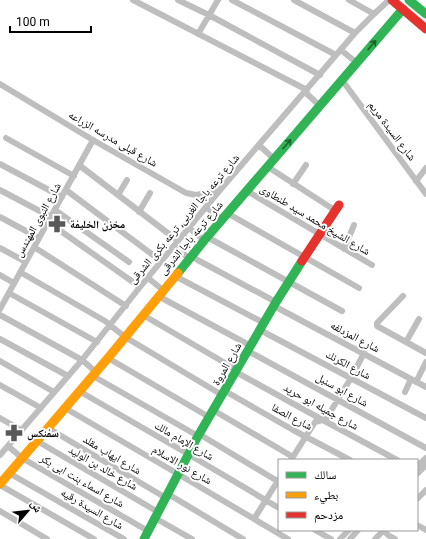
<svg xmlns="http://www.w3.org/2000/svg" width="426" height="539" viewBox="0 0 426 539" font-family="Roboto,'Noto Naskh Arabic',sans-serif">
	<rect width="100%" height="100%" fill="#fff"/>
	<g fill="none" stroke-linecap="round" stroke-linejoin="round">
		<path stroke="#bebebe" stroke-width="6" d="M133 0 307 90
			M178 0 209 15 320 75
			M232 0 336 55
			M294 0 355 33
			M349 0 374 14
			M198 34 218 0
			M341 50 357 63
			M342 80 426 194
			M0 84 93 140 186 193 196 195 220 190
			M305 92 320 106
			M6 138 74 176
			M259 145 274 159
			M0 164 62 197
			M79 165 178 241
			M268 167 336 211
			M416 181 426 168
			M293 184 306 165
			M0 190 51 217
			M66 190 161 261
			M247 191 372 265
			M118 195 127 180
			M206 207 222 220
			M55 210 129 262
			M139 212 150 193
			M227 213 359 288
			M0 217 39 238
			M48 222 140 287
			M189 228 204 240
			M207 237 342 311
			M174 246 186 256 192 257 276 302
			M34 247 126 306
			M0 248 26 262
			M344 249 354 225
			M20 272 105 321 125 337 222 395
			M0 275 14 283
			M175 276 264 323
			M148 278 163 290
			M9 293 97 342
			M158 296 251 346
			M403 296 377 323V326L426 353
			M274 306 426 387
			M0 309 93 140
			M0 315 82 360 96 372
			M143 315 237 370
			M260 330 426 418
			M0 339 68 376
			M406 342 419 319
			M248 351 426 448
			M108 358 209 417
			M0 361 54 392
			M236 372 321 419 397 460
			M93 376 198 436
			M416 382 426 362
			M0 385 41 408
			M79 391 188 454 279 508
			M225 391 293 430 350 460
			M405 392 411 379
			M65 408 178 474 288 539
			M213 410 293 457
			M0 418 21 430
			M48 428 166 498
			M199 434 279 482
			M37 441 158 512
			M8 446 22 458 148 531
			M0 455 82 360 140 287 220 190 355 33 374 14 389 0
			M291 460 315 422 326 419 351 378 364 353
			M417 466 426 458
			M9 473 124 539
			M417 474 426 465
			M0 485 94 539
			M168 494 243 539
			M417 499 426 490
			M0 511 47 539
			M155 518 192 539
			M254 519 279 479
			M417 525 426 530
			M315 530 331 539
			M383 530 388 535 395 539
			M340 539 349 530
			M350 539 358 530
			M375 539 384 530"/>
		<path stroke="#30b455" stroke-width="9" d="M409 0 426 14
			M178 273 207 237 403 9
			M144 539 198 436 276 302 302 261"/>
		<path stroke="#ff9f0a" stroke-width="9" d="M0 484 108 358 178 273"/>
		<path stroke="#e5322d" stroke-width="9" d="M392 0 426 29
			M302 261 339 205"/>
	</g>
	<defs><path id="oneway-shaft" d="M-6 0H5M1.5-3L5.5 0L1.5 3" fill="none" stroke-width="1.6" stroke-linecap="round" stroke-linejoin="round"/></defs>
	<g stroke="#1a632f">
		<use href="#oneway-shaft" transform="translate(372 45) rotate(-49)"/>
		<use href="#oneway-shaft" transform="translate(287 144) rotate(-49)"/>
	</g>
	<defs>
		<g id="pharmacy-bare" transform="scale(1.38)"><path d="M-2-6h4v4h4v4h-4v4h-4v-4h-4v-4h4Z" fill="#595959" stroke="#fff" stroke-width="2.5" paint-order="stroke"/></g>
	</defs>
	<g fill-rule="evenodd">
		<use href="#pharmacy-bare" x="57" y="224"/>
		<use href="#pharmacy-bare" x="14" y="433"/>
	</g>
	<g text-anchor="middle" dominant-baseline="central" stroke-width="4" stroke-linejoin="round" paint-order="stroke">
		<g font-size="11" fill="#000" stroke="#fff">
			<text transform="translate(392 131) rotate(53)">شارع السيدة مريم</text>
			<text transform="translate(113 139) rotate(30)">شارع قبلى مدرسه الزراعه</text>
			<text transform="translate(184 219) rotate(-50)">شارع ترعه باجا الغربى, ترعه بكرى الشرقى</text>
			<text transform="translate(38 220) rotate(-61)">شارع النبوى المهندس</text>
			<text transform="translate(315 220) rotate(31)">شارع الشيخ محمد سيد طنطاوى</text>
			<text transform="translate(191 238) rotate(-50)">شارع ترعه باجا الشرقى</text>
			<text transform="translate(355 337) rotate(28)">شارع المزدلفه</text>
			<text transform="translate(227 364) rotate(-60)">شارع المروة</text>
			<text transform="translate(348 365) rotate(28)">شارع الكرنك</text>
			<text transform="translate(342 390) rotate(29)">شارع ابو سنبل</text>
			<text transform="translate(321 407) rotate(29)">شارع جميله ابو حريد</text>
			<text transform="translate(292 417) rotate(28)">شارع الصفا</text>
			<text transform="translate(184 441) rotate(30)">شارع الإمام مالك</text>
			<text transform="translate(112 455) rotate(31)">شارع ايهاب مقلد</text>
			<text transform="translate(182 465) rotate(30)">شارع نور الاسلام</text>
			<text transform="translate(103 468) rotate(30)">شارع خالد بن الوليد</text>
			<text transform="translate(82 481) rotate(30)">شارع اسماء بنت ابى بكر</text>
			<text transform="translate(92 509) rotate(30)">شارع السيدة رقيه</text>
		</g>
		<g font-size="11" font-weight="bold" fill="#000" stroke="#fff" text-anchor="start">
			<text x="70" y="224">مخزن الخليفة</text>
			<text x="27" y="433">سفنكس</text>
		</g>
	</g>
	<rect x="278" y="459" width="140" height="72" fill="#ffffff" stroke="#999999"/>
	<rect x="286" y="472" width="20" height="6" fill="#30b455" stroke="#999999"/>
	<text x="314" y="479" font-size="12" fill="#000000">سالك</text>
	<rect x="286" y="492" width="20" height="6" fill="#ff9f0a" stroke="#999999"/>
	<text x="314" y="499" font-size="12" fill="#000000">بطيء</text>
	<rect x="286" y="512" width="20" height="6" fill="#e5322d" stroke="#999999"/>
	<text x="314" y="519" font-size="12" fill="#000000">مزدحم</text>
	<g transform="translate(28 511) rotate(62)" stroke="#ffffff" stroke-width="3" paint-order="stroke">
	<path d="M0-3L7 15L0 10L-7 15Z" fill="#000000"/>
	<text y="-6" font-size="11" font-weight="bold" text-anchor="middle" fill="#000000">ش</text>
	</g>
	<path d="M10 26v6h81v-6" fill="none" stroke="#000000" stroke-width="2"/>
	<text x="16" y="26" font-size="12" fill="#000000" stroke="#ffffff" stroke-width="3" paint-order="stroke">100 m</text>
</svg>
